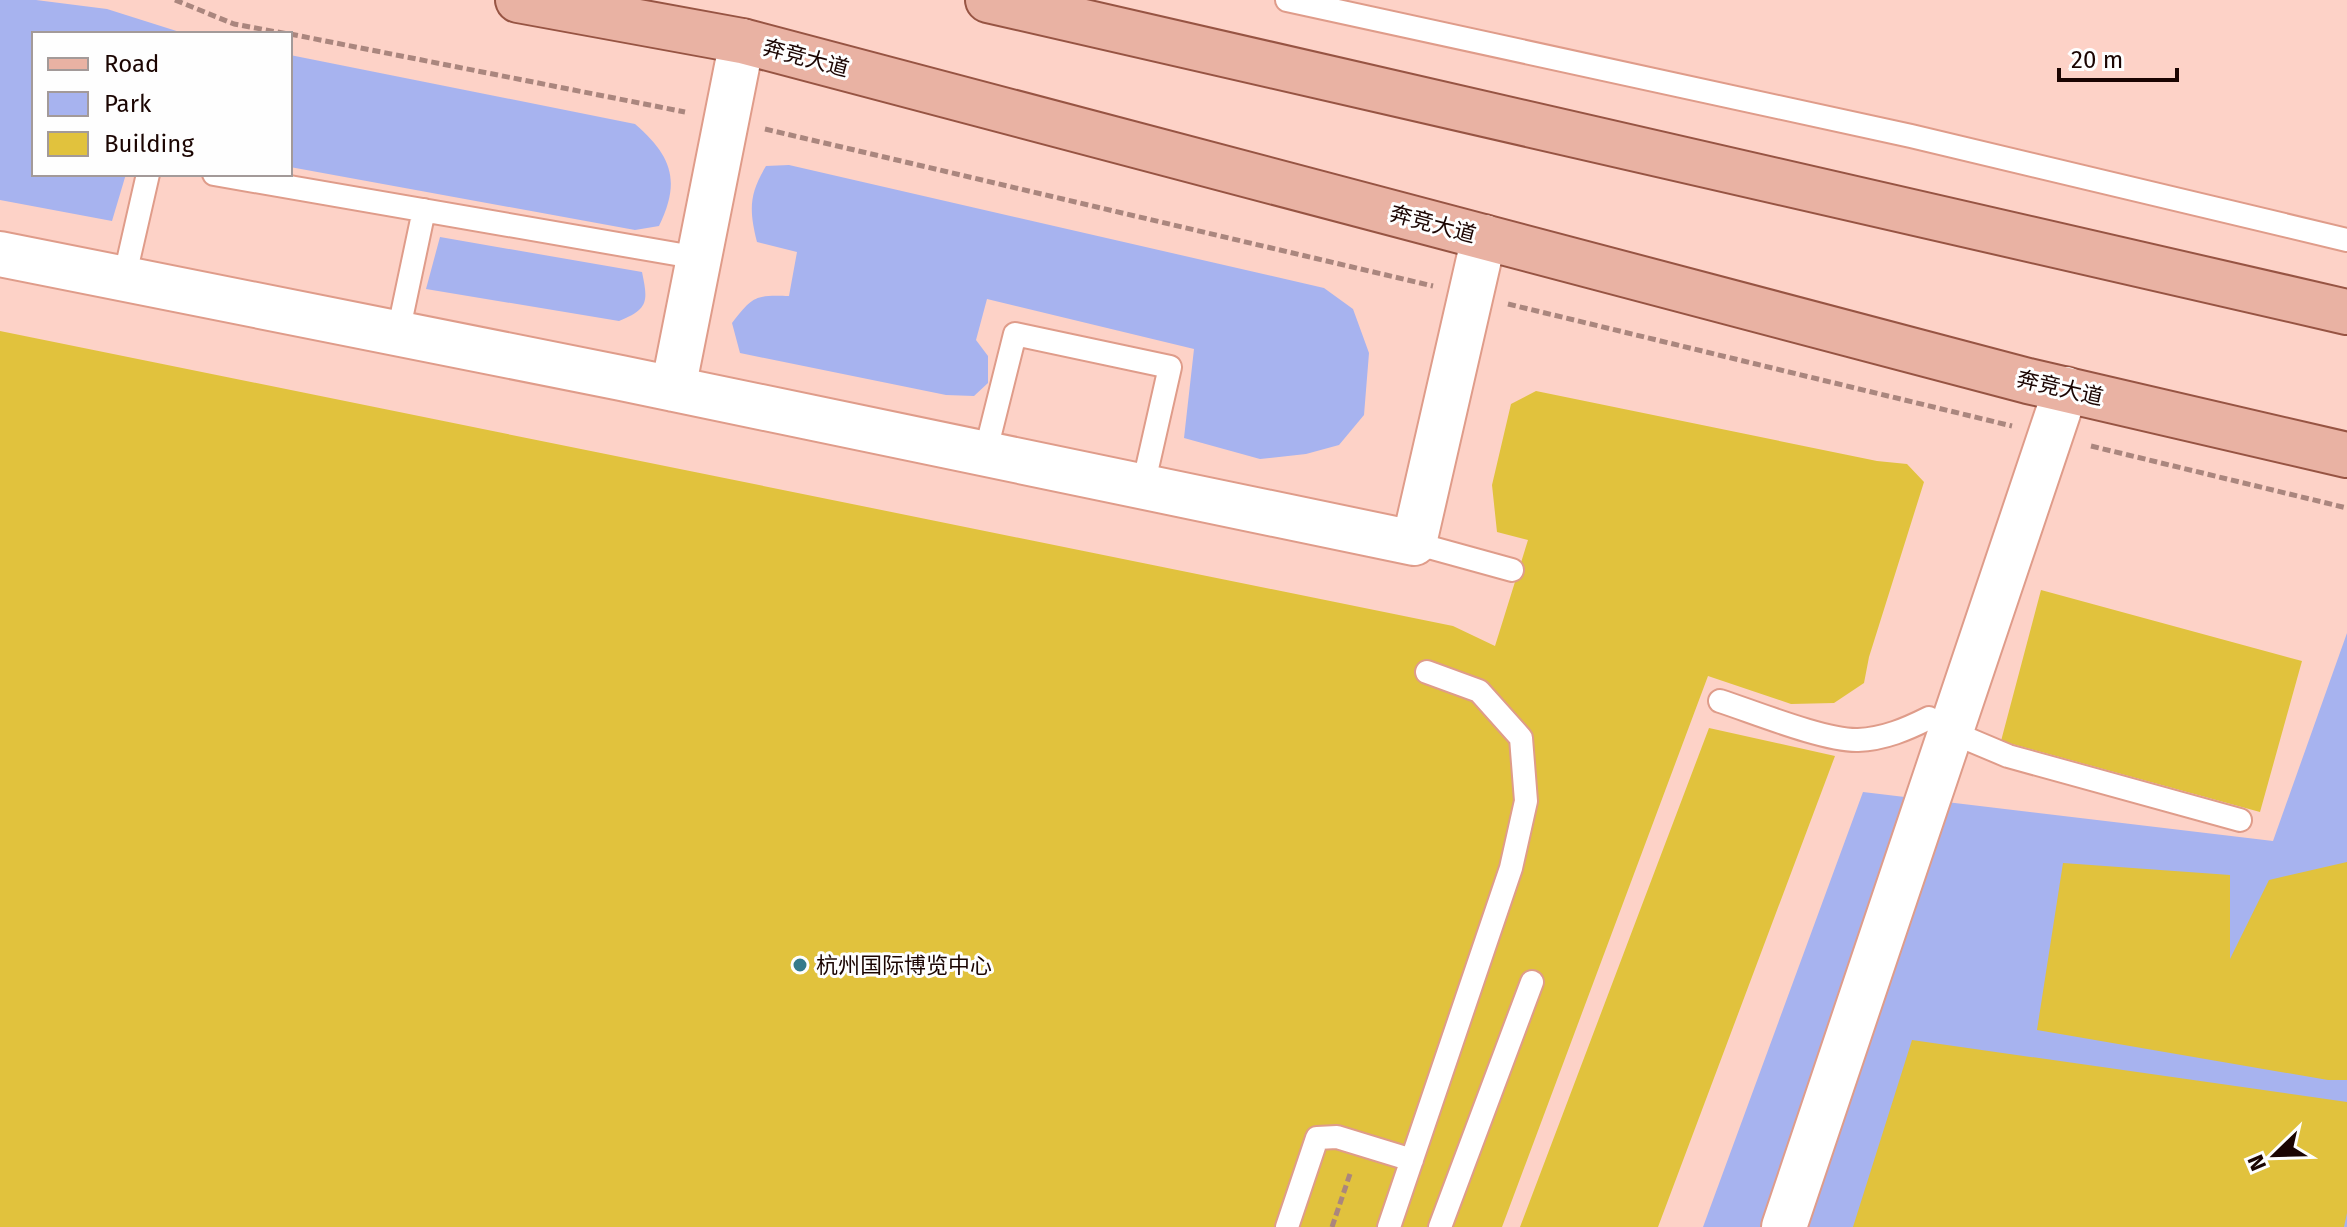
<svg xmlns="http://www.w3.org/2000/svg" width="2347" height="1227" viewBox="0 0 2347 1227" font-family="'Fira Sans','Noto Sans SC',sans-serif">
	<rect width="100%" height="100%" fill="#fdd2c7"/>
	<path fill="#a7b3ef" d="M0 0H36L107 9 186 34H34V174H126L112 221 0 200Z
		M290 55 635 124C672 156 681 181 659 226L635 230 290 167Z
		M789 165 1324 288 1353 309 1369 353 1364 415 1339 445 1306 454 1260 459 1184 438 1194 349 987 299 976 340 988 356V383L974 396 946 395 740 353 732 323C753 296 755 295 789 296L797 252 757 242C749 210 749 194 766 166Z
		M440 237 642 272C648 301 649 309 619 321L426 289Z
		M2347 633V1227H1703L1863 792 2273 841Z"/>
	<path fill="#e1c23d" d="M0 331 1453 626 1495 646 1528 540 1497 532 1492 485 1511 404 1536 391 1877 461 1907 464 1924 482 1869 657 1864 683 1834 703 1791 704 1708 676 1502 1227H0Z
		M2041 590 2302 661 2260 812 2001 741Z
		M1709 728 1835 756 1658 1227H1520Z
		M2347 862V1080H2328L2037 1030 2063 863 2230 875V959L2269 880Z
		M1912 1040 2347 1102V1213L2344 1227H1853Z"/>
	<g fill="none" stroke-linecap="round" stroke-linejoin="round">
		<g stroke="#df9c8a" stroke-width="26">
			<path id="lane" d="M1287 0 1911 136 2347 240
				M214 174 699 258
				M124 279 148 174
				M398 333 424 210
				M985 454 1015 334 1170 367 1143 486
				M1414 543 1512 570
				M1720 701C1754 712 1825 741 1858 740 1884 739 1907 729 1929 718L1951 732 2008 756 2240 820
				M1287 1227 1317 1138 1337 1137 1412 1160
				M1389 1227 1511 868 1526 801 1521 738 1479 691 1427 672
				M1440 1227 1532 982"/>
		</g>
		<g stroke="#df9c8a" stroke-width="48">
			<path id="street" d="M0 254 621 378 1414 543 1484 237
				M673 389 742 41
				M1784 1227 2066 389"/>
		</g>
		<g stroke="#975443" stroke-width="48">
			<path id="primary" d="M518 0 742 41 2028 381 2347 455
				M988 0 2347 312"/>
		</g>
		<path stroke="#aa867e" stroke-width="5" stroke-dasharray="8 4" stroke-linecap="butt" d="M175 0 234 24 288 34
			M290 34 685 112
			M765 129 1433 286
			M1508 304 2012 426
			M2091 446 2347 508
			M1332 1227 1351 1171"/>
		<use href="#lane" stroke="#fff" stroke-width="22"/>
		<use href="#street" stroke="#fff" stroke-width="44"/>
		<use href="#primary" stroke="#e9b2a3" stroke-width="44"/>
	</g>
	<circle fill="#367a8a" stroke="#fefefe" stroke-width="3" cx="800" cy="965" r="8"/>
	<g text-anchor="middle" dominant-baseline="central" stroke-width="6" stroke-linejoin="round" paint-order="stroke">
		<g font-size="22" fill="#1b0502" stroke="#fefefe">
			<text transform="translate(806 58) rotate(15)">奔竞大道</text>
			<text transform="translate(1433 224) rotate(15)">奔竞大道</text>
			<text transform="translate(2060 388) rotate(13)">奔竞大道</text>
		</g>
		<g font-size="22" fill="#1b0502" stroke="#fefefe" text-anchor="start">
			<text x="816" y="965">杭州国际博览中心</text>
		</g>
	</g>
	<rect x="32" y="32" width="260" height="144" fill="#fefefe" stroke="#a39a99" stroke-width="2"/>
	<rect x="48" y="58" width="40" height="12" fill="#e9b2a3" stroke="#a39a99" stroke-width="2"/>
	<text x="104" y="72" font-size="24" fill="#1b0502">Road</text>
	<rect x="48" y="92" width="40" height="24" fill="#a7b3ef" stroke="#a39a99" stroke-width="2"/>
	<text x="104" y="112" font-size="24" fill="#1b0502">Park</text>
	<rect x="48" y="132" width="40" height="24" fill="#e1c23d" stroke="#a39a99" stroke-width="2"/>
	<text x="104" y="152" font-size="24" fill="#1b0502">Building</text>
	<g transform="translate(2275 1155) rotate(247)" stroke="#fefefe" stroke-width="6" paint-order="stroke">
	<path d="M0-6L14 30L0 20L-14 30Z" fill="#1b0502"/>
	<text y="-12" font-size="22" font-weight="bold" text-anchor="middle" fill="#1b0502">N</text>
	</g>
	<path d="M2059 68v12h118v-12" fill="none" stroke="#1b0502" stroke-width="4"/>
	<text x="2071" y="68" font-size="24" fill="#1b0502" stroke="#fefefe" stroke-width="6" paint-order="stroke">20 m</text>
</svg>
